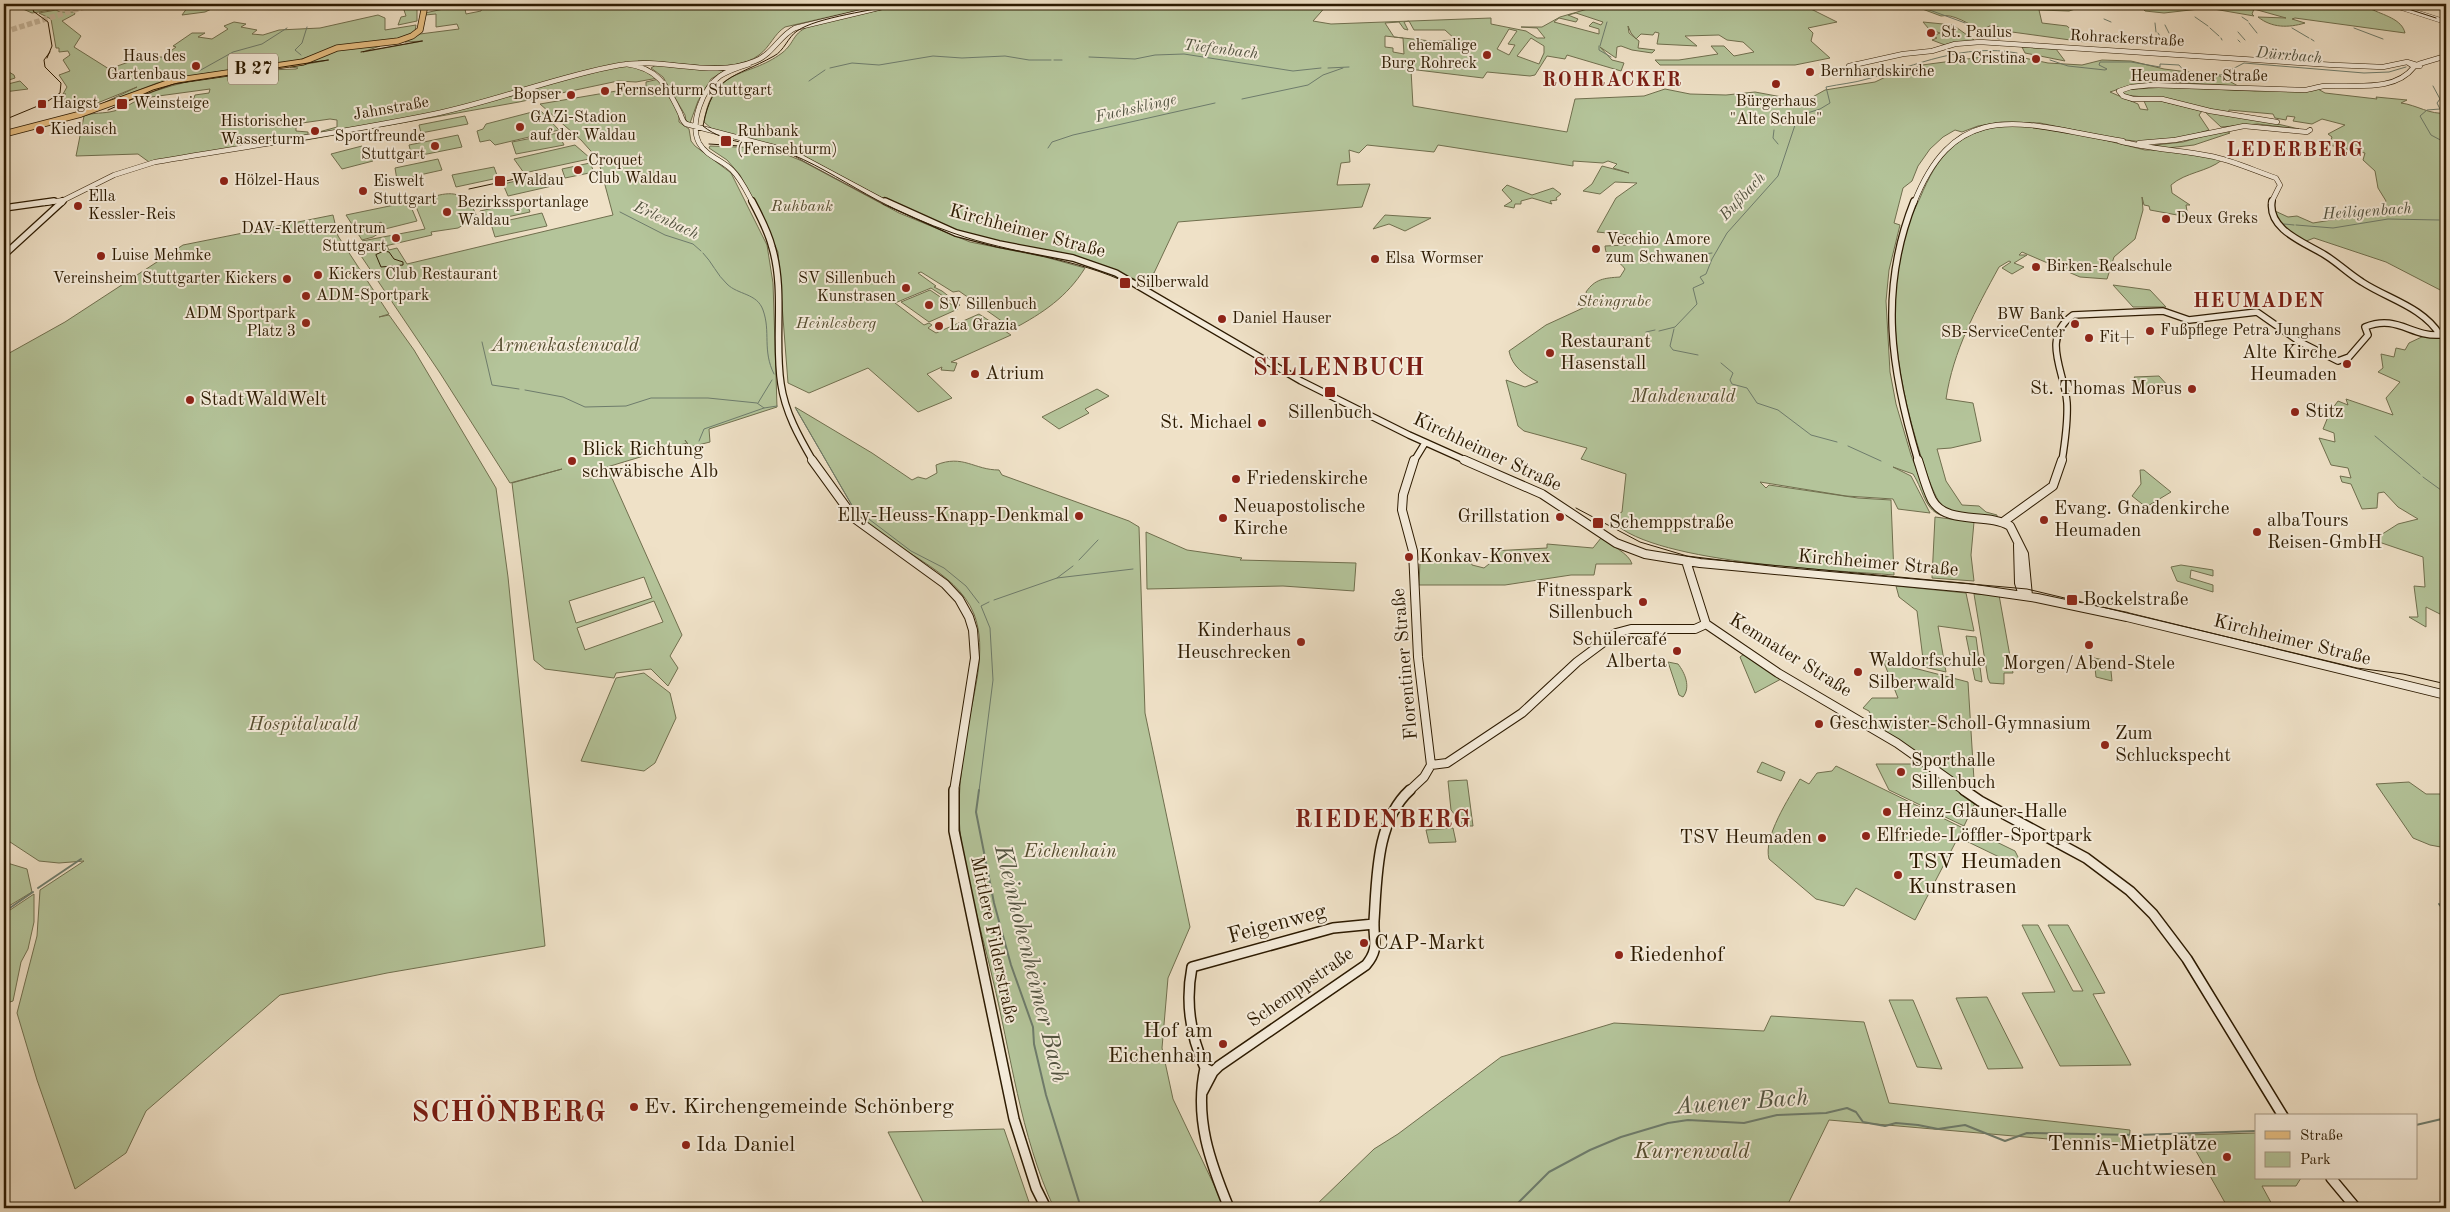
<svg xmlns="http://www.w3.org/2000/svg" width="2450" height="1212" viewBox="0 0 2450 1212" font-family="'Old Standard TT',serif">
	<rect width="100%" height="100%" fill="#efe1c7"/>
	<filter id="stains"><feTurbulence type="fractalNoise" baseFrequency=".004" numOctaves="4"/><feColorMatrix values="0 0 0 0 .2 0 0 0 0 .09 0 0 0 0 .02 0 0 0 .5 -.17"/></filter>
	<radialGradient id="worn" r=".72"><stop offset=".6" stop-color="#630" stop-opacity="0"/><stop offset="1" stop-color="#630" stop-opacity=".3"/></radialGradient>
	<path fill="#b4c49a" stroke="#706f4e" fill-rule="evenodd" d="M24 4H52L70 7 32 13 23 9 28 6Z
		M190 4H222L205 12 182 15Z
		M402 4 417 5V21L398 25 401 17 406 16Z
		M447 4H464L466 14 481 11 483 4H885L785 27C774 34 770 47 759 55 732 76 671 60 638 61L641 67 658 78 636 82 618 81 519 102 306 140 149 162 138 154 76 156 84 116C94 112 103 114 114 111 128 108 141 96 155 91 199 76 250 70 296 69L298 68 290 67 329 60 306 63 334 50 380 46 363 52 423 41 405 42 420 34 459 29 457 24 436 27V14L425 15V13L448 8ZM210 89 209 93 195 95 193 101 146 107 151 97ZM330 119 337 120V127L308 135V132L296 131V127L302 123Z
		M905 4H1328L1313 21 1331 24 1491 18V24L1526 31 1537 38H1545L1537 28 1521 27H1542L1560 17 1591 8H1625L1631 4H1801L1837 22 1808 28 1813 33 1811 41 1830 58 1795 65H1660L1655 60H1679L1718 54 1711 46H1724L1734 56 1754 52 1743 42 1727 40 1719 35 1685 36 1697 46 1657 44 1659 33 1655 32 1653 35 1641 34 1636 39 1631 33 1628 26 1629 33 1639 41 1638 48 1655 50 1652 53 1632 50 1621 46 1617 47 1616 58 1600 47 1612 60 1624 63 1621 71 1567 55 1565 59 1547 56 1535 75 1530 76 1487 72 1483 78 1409 69 1401 65 1411 70 1413 106 1567 132 1575 99 1644 96 1665 89 1690 94 1726 95 1755 92 1798 100 1809 99 1825 90 1875 82 1892 74 1922 65 2005 54 2048 63 2082 65 2102 60 2131 61 2164 69 2220 76 2238 86 2169 82 2170 84 2128 86 2110 92 2138 104 2140 109 2148 110 2144 101 2157 100 2202 111 2199 115 2209 130 2178 139 2143 142 2118 139 2040 123 2001 122 1978 126 1962 132 1955 130 1943 137 1930 149 1918 166 1912 181 1903 188 1894 223 1900 225 1889 270 1886 301 1890 372 1896 404 1911 455 1929 503 1938 513 1951 517C1924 516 1925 492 1913 474L1893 467 1911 476 1930 513 1898 509 1893 499 1846 496 1760 482 1766 488 1769 485 1858 498 1891 500 1894 575C1835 570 1642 563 1610 518L1622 512 1626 474 1581 459 1587 448 1524 431 1518 426 1506 380 1525 387 1538 382C1525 375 1512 367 1509 351L1546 325 1583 308 1589 299 1586 292C1595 279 1604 278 1620 277L1625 269C1618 258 1605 260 1605 246L1627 245 1628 235 1597 232 1616 198 1637 183 1615 182 1600 194 1583 191 1592 184 1602 166 1629 173 1613 168 1617 164 1608 161 1603 163 1573 161V166L1438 145 1434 152 1367 145 1359 153 1349 150 1350 162 1341 163 1337 185 1370 184 1362 207 1178 222 1154 273 1139 281 1091 261 975 237 907 211 792 150 712 129 704 122C713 66 747 79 782 53 796 42 791 33 812 25ZM1576 13 1603 22 1601 25 1593 22 1589 26 1599 29V34L1554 22 1559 18 1576 22 1578 19 1568 15ZM1409 21 1414 30H1445L1456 40 1431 41 1394 37 1385 23 1399 22 1404 29 1408 30 1404 22ZM1509 29 1517 31 1508 44 1515 45 1509 55 1497 49ZM1385 36 1403 38 1404 54 1393 52V48L1385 47ZM1531 38 1544 46V53L1539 64 1517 56Z
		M1909 4H1941L1942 6 1946 4H2022L2028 8 2023 4H2365L2376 8 2371 9C2383 15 2402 19 2405 33L2295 18 2292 19 2305 23C2288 28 2272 28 2258 17L2286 18 2254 9 2252 14 2254 16 2208 8 2164 13 2145 11 2141 7 2101 4H2091L2069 11 2039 10 2042 23 2067 26 2085 42 2012 32 1992 25 1981 30C1970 25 1953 13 1941 16Z
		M56 10 60 12H74L75 14 62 21 81 36 74 47 109 69 151 54 153 57H163L176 47 173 46 192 33H205L198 37 212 39 228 29 224 26 234 22 246 24 241 27 257 30 252 34 263 35 279 30 320 28 378 15 385 18V30L416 25 415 32 405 38 343 45 296 61 202 74 157 83 97 106 137 87 85 108 59 98 66 94H63L67 87 59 75 70 71 63 60 70 55 68 51 59 52V48H56L51 19 39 13Z
		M1923 22 1953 25 1974 40 1945 45 1932 40 1937 38 1933 36 1940 33 1929 29Z
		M2022 47 2056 49 2065 61 2025 53Z
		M656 65 688 68 730 67 711 79 698 101 690 123 686 121 685 115 663 77 651 68Z
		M4 69 14 75 15 78 6 81 8 84 20 81 28 89 4 92Z
		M659 79 679 114V122L689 129 691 141 695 146 731 173 767 245 773 283 777 407 709 429 710 442 690 447 685 440 687 443 607 467 682 635 670 656 678 668 668 686 651 669 616 673 614 678 545 669 534 660 512 483 562 469 510 483 440 373 355 247 363 244 362 241 425 229 415 204 425 202 424 199C440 195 459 187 468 205L472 206 477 217 458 228 431 232 432 235 381 247 387 246 389 250 397 248 407 264 613 215 598 159 581 140 540 104 646 86V82ZM644 577 652 598 576 623 569 601ZM654 601 663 622 585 650 577 628Z
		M2166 87 2255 91 2318 89 2325 93 2377 99 2376 97 2407 100 2401 103C2417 105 2430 115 2446 113V293L2386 262 2314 238 2304 242C2292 233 2280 226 2275 211L2288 217 2297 216 2313 223 2350 217 2372 209 2379 211 2386 201 2378 188 2375 171 2363 160 2365 153 2329 145 2332 137 2328 134 2345 125 2322 119 2312 124 2293 121 2295 117 2287 116 2286 120 2275 118 2273 114 2229 110 2228 114 2173 100 2124 95 2122 90Z
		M540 110 559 130 495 145 490 140 480 142 477 131 483 129 486 124Z
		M2204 111 2265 121 2299 129 2258 124 2221 127Z
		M465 116 468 124 421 133 419 125Z
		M2000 126H2027L2080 134 2145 150H2171L2222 160C2207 172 2186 172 2171 185L2172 193 2190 205H2186L2188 217 2150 210 2149 206 2144 205 2142 197 2143 210 2135 239 2114 257 2107 279 2080 277 2022 252 2019 255H2027L2014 263 2024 267 2012 274 2002 268 2011 262 2009 261 1999 267C1976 309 1953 351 1946 399L1973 403 1981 441 1951 448 1937 449 1946 481 1962 505 1979 506 1986 512 1997 515V518C1983 516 1950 516 1942 506 1933 496 1921 457 1917 443 1897 376 1885 301 1905 233 1908 221 1915 209 1920 198 1937 157 1955 134 2000 126Z
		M2224 130 2230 133 2194 145 2168 148 2146 146 2183 142Z
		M558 133 564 145 516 154 512 142Z
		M458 135 462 147 412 157 409 145Z
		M575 145 590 158 589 159 524 173 514 159Z
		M362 146 373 161 342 169 331 154Z
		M710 146 762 148 785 154 802 161 899 213 970 242 1045 257 1085 268C1067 297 1043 313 1013 329L959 291 953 292 921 272 918 273 936 286 934 287 942 291 960 305 958 306 931 288 895 303 924 325 929 323 932 325 928 328 936 333 979 314 1011 335 951 362 957 363 954 371 941 370 942 367 927 374 952 398 918 412 868 368 809 393 788 383 778 252 740 175 727 160 709 148Z
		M438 159 442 170 397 180 395 168Z
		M590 163 594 172 565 178 562 169Z
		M494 167 498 178 456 187 452 175Z
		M547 174 552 186 508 196 503 184Z
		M1507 185 1532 195 1553 188 1561 194 1556 198 1557 200 1550 201 1552 204 1532 198 1521 201V204H1515L1514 208 1504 206 1512 201 1502 190Z
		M526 201 530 212 484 222 480 211Z
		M409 202 417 221 385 229 381 222 375 226 381 227 383 231 373 237 362 240 346 215Z
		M542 213 547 226 495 237 491 224Z
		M333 215 338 236 389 314 379 317 389 315 414 350 496 488 508 577 545 946 387 973 280 995 146 1111 126 1153 75 1189 37 1080 17 1013 37 936 40 890 84 861 59 863 39 861 4 838V356L65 322 183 245Z
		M1385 215 1431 218 1405 231 1389 224 1373 229Z
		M2113 285 2150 290 2166 307H2133Z
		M930 290 958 309 929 322 901 302Z
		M2426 335 2446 338V617L2426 607V627L2409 617H2418L2414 586 2425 587 2423 557 2373 540 2398 524 2418 519 2398 507 2384 492 2378 493 2377 508 2362 509 2351 484 2342 482 2340 476 2351 478 2348 468 2331 465 2319 438 2335 442 2334 433 2323 429 2330 412 2338 401 2348 405 2346 399 2393 415 2386 398 2400 382 2378 372 2383 368 2381 354 2394 357 2396 348 2405 350 2409 343Z
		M2159 376 2170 388 2147 394 2134 377Z
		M1097 389 1109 396 1085 409 1089 413 1059 429 1042 417Z
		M795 407 872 453 912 480 918 477 926 479 937 473 936 465C963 454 974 470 999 470L1002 475 1129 521 1139 527 1145 713 1190 927 1168 978 1162 1048 1173 1099 1225 1208H1054C1020 1135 1011 1053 992 976 981 927 959 859 959 811 959 784 963 757 967 731 973 694 988 650 974 614 956 569 892 550 858 516Z
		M2140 470H2144L2171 492 2146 507 2132 496 2141 484Z
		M1935 517 1974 522 1971 555 1974 581 1932 578Z
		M1146 532 1187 550 1242 558 1240 560 1356 563 1354 591 1283 586 1147 589Z
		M1601 538C1610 545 1629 553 1632 564H1596L1594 575H1571L1505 585H1419L1420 561 1469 553 1472 565 1484 568 1494 560 1492 551 1547 548V544L1593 548Z
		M2181 565 2213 570V576L2191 570 2190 578 2213 585V592L2177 581 2171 567Z
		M1896 586 1966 593 1974 631 1938 626 1946 672 1924 667 1917 611 1899 597Z
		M1974 594 1999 595 2013 673H2004V684L1990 683 1988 679Z
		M1966 636 1976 637 1982 682 1975 680Z
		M1744 654 1781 679 1755 693 1740 657Z
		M2094 658 2110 661 2112 681 2096 677Z
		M1883 660 1968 682 1974 780 1967 789 1877 729 1869 711 1863 708 1872 698H1898Z
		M1668 662 1678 664C1685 673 1691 687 1683 697L1679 695Z
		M644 673 670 693 676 718 655 763 644 771 581 761 616 678Z
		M1762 762 1785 772 1781 781 1757 772Z
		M1876 764H1921L1975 803 1964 826 1889 790Z
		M1836 766 1963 828 1915 920 1856 888 1844 906 1816 899 1769 859C1763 837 1789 798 1800 779L1809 784 1817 773 1832 771Z
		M1467 780 1473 826H1464L1451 810 1448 781Z
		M2409 782 2426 794H2446V848L2430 845 2413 838 2376 784Z
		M1453 828 1456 842 1429 843 1426 830Z
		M1968 828 2015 851 2024 869 1962 839Z
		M4 862 27 869 32 892 4 909Z
		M34 894V922L28 949 21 962 13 1001 4 1004V914Z
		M2022 925H2038L2073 991H2083L2048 925H2068L2105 993 2093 994 2131 1065 2060 1066 2022 993 2055 992Z
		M1987 997 2023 1068 1988 1069 1956 998Z
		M1889 1000H1913L1942 1069 1917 1067Z
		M1771 1016 1864 1022 1889 1103 2130 1130 2129 1146 1829 1120 1786 1208H1313L1374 1149 1398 1134 1501 1057 1614 1023 1764 1031Z
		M1004 1129 1031 1208H926L888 1132Z
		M2256 1133V1178H2301L2296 1186H2262L2274 1208H2228L2187 1135Z"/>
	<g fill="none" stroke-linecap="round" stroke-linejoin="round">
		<path stroke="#6e7c6c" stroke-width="1" d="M1913 4 1968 24 1999 39
			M2195 17 2208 26
			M2242 17 2248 21
			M2104 19 2111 22
			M2155 23 2156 32
			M2249 23 2257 33
			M2165 25 2169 33
			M2210 28 2219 36
			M2292 28 2309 38
			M2354 28 2383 39
			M2238 32 2245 40
			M2158 33 2163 41
			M2221 38 2222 40
			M2311 39 2314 41
			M2238 40 2240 42
			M1599 46V50L1611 57
			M1600 46 1607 22
			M301 55 295 50 302 43 307 27
			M1089 57 1135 59 1155 55 1184 54 1293 71 1321 68
			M1054 60H1062
			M2050 60 2068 66 2105 70 2107 69 2099 65 2100 62H2131L2160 67V64L2179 65 2185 72 2221 75 2244 63 2364 73 2389 72 2406 67
			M1385 63 1395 64
			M830 68 852 63 879 65 933 56 962 58 1005 56 1029 60H1051
			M1328 68 1349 67
			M199 71 233 52 262 44 287 28
			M809 81 825 70
			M2433 86 2440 99 2437 103 2440 109 2427 110 2420 116 2431 135 2446 143
			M1242 99 1308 85 1323 75 1343 68
			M1774 130 1773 138 1778 144
			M1048 148 1052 142 1073 135 1215 103
			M620 212 665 235 693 244 701 251
			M2284 224 2294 225
			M2296 225 2333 228 2388 219 2439 220
			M703 253C712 262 717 275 727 284 738 295 757 293 763 310 771 332 762 350 774 374
			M1661 256 1683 257 1712 253
			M1674 329 1670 346 1673 350 1698 355
			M1659 331 1675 327 1697 304 1693 288 1704 283 1700 277 1706 274 1712 259 1727 233 1778 176 1798 116 1820 109 1830 103 1826 87C1840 84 1854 83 1867 79 1918 65 1963 43 2017 53
			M1646 332 1655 330
			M482 342 492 385 519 389
			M1721 363 1733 373 1730 380 1732 384 1747 388 1757 403 1778 410 1811 435 1837 442
			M525 390 563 397 585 407 626 406 651 398H708L757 403 764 408 777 406
			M758 403 772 380
			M796 409 853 507 911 551 944 568 966 586 979 603
			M2375 436 2420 474
			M699 441 704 429 764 408
			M1848 446 1881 461
			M2423 477 2445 493
			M1079 560 1098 540
			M1057 578 1073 566
			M994 600 1057 578 1133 569
			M979 791 993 680 990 628 981 606 989 602"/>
		<path stroke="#6e7c6c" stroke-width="2" d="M979 790 976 812 994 903 1011 965 1033 1027 1034 1044 1046 1095 1081 1208
			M38 888 81 859
			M2439 904 2446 913
			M4 912 33 892
			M2416 1125 2446 1118
			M1513 1208 1549 1172 1590 1150 1621 1137 1668 1123 1688 1120 1744 1123 1777 1115 1826 1113 1847 1108 1856 1112 1863 1122 1885 1126 1896 1123 1918 1125 1938 1129 1965 1125 2005 1141 2027 1133 2137 1135 2256 1131"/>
		<path stroke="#c8b99f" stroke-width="5.5" stroke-dasharray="5.5 2.5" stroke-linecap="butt" d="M4 32 94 4"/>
		<g stroke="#2c1a01" stroke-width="5.5">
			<path id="secondary-far3" d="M2390 4 2446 22
				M2407 62 2420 66H2413Z
				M626 64C657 68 666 84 679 111 682 116 681 120 686 124L790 151 887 203
				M749 64C739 67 729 70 720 76 703 88 689 123 699 143 706 156 722 160 732 170 741 179 747 192 753 203
				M2419 64 2446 56
				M1849 66 1903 54 1932 51 1955 44 1980 42 2334 65 2383 67 2407 62
				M2277 122 2210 111 2162 99H2133L2123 96 2119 91 2131 87 2151 85 2305 90C2311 89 2318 87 2324 86 2353 84 2394 93 2414 67
				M2119 141C2149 149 2180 150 2210 156 2232 160 2255 171 2276 178L2280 185 2271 203
				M2139 143 2175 140 2244 126 2307 132 2310 130
				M44 203 64 200 114 175 155 162C248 146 342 133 434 114 497 101 558 76 620 65 665 57 712 79 755 61 773 54 779 36 795 28L895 4
				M62 203 64 200
				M1914 203C1958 91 2030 127 2123 141"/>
		</g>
		<g stroke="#2c1a01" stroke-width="8">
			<path id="secondary-far2" d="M752 201C760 216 768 231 772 247 785 291 774 339 781 384 785 412 799 437 813 461
				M885 201 956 233 999 244 1073 258 1116 273 1301 381 1409 435 1467 461
				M1914 201C1878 291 1891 371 1918 461
				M4 208 54 201
				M4 255 63 201
				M1414 461 1425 443
				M2062 461C2065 442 2068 422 2067 403 2065 371 2040 339 2073 315L2163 311 2189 320 2257 312 2300 342 2338 361 2349 357 2368 335 2365 327C2397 314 2411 337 2440 335 2423 307 2388 299 2362 282 2349 274 2338 263 2325 255 2306 243 2267 230 2272 201"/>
		</g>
		<g stroke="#2c1a01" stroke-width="10">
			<path id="secondary-far1" d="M812 460 854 518 945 584 959 599 969 617 973 630 975 658 954 791
				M1464 460 1542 494 1616 543 1645 554 1700 563 1968 588 2037 598 2127 617 2446 695
				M1918 460C1922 472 1926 488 1932 500 1947 526 1987 512 2010 526L2024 554 2028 596
				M2003 522 2053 486 2062 460
				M2018 545 2019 583 2023 595
				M1686 561 1706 624
				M1706 624 1778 673 1897 743 1965 791
				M1431 765 1447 763 1522 713 1577 662 1616 633 1631 629H1695L1706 624
				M1409 791 1424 777 1431 765 1418 657 1413 551 1402 510 1403 495 1414 460"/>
		</g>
		<g stroke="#2c1a01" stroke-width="12">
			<path id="secondary" d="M954 790V831L1014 1119 1036 1188 1046 1208
				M1964 790 1980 801 2086 858 2130 891 2153 914 2187 959 2283 1116
				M1205 1068C1194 1118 1210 1162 1229 1208
				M1213 1072 1205 1068C1190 1035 1185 1003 1192 967L1333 928 1374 924
				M1202 1093 1213 1072 1219 1066 1366 965C1380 948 1373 941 1374 921 1377 877 1376 821 1410 790
				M2331 1178 2356 1208"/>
		</g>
		<g stroke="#2c1a01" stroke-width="7">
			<path id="primary" d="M4 134 81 114 173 81 303 62 337 48 398 41 412 36 420 30 424 10 422 4"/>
		</g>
		<use href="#secondary-far3" stroke="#f5ecdb" stroke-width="4.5"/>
		<use href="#secondary-far2" stroke="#f5ecdb" stroke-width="5.5"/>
		<use href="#secondary-far1" stroke="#f5ecdb" stroke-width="8"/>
		<use href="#secondary" stroke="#f5ecdb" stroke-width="9"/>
		<use href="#primary" stroke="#e8c084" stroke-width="5.5"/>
		<path stroke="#2c1a01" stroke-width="1" d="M37 4 33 11 48 22 52 46 47 58
			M901 4C875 10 817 17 797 31 788 37 784 51 774 56 733 79 713 74 703 126 727 146 765 143 793 155 822 167 849 185 877 200 901 213 927 224 953 233 1014 255 1073 256 1132 285
			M2393 4 2436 18
			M361 52 422 41
			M108 110 153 90 178 83 328 60
			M4 120 45 103 60 93 61 83 45 67 44 60 50 52
			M709 144 740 146
			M469 189 515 179
			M384 251 389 252 394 259 403 262V265L381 267 376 255Z
			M1576 508 1640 542 1687 556 1779 567 2027 589 2357 668 2403 674 2446 684"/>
	</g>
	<g fill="#8f2418" stroke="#f5ecdb" stroke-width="2">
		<circle cx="1931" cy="33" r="5"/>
		<circle cx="1487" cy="55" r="5"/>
		<circle cx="2036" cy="59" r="5"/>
		<circle cx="196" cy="66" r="5"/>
		<circle cx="1810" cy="72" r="5"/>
		<circle cx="1776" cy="84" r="5"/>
		<circle cx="605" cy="91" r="5"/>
		<circle cx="571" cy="95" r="5"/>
		<rect x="37" y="99" width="10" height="10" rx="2.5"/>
		<rect x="116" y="98" width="12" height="12" rx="2.5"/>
		<circle cx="520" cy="127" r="5"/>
		<circle cx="40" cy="130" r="5"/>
		<circle cx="315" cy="131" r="5"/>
		<rect x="720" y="135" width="12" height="12" rx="2.5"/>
		<circle cx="435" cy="146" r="5"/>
		<circle cx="578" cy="170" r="5"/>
		<circle cx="224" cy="181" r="5"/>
		<rect x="494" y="175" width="12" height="12" rx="2.5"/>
		<circle cx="363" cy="191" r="5"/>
		<circle cx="78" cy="206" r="5"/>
		<circle cx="447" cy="212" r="5"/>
		<circle cx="2166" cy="219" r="5"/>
		<circle cx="396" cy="238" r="5"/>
		<circle cx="1596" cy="249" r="5"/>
		<circle cx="101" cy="256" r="5"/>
		<circle cx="1375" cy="259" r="5"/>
		<circle cx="2036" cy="267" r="5"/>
		<circle cx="318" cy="275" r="5"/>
		<circle cx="287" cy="279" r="5"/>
		<rect x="1119" y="277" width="12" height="12" rx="2.5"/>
		<circle cx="906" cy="288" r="5"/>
		<circle cx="306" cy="296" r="5"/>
		<circle cx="929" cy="305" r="5"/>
		<circle cx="1222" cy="319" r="5"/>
		<circle cx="306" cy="323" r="5"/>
		<circle cx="2075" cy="324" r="5"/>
		<circle cx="939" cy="326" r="5"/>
		<circle cx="2150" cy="331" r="5"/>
		<circle cx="2089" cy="338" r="5"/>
		<circle cx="1550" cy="353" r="5"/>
		<circle cx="2347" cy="364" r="5"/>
		<circle cx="975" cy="374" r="5"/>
		<circle cx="2192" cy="389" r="5"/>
		<rect x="1324" y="386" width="12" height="12" rx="2.5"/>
		<circle cx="190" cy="400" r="5"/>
		<circle cx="2295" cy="412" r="5"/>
		<circle cx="1262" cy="423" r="5"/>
		<circle cx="572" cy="461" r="5"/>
		<circle cx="1236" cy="479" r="5"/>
		<circle cx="1079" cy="516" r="5"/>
		<circle cx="1560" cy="517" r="5"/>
		<circle cx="1223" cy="518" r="5"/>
		<circle cx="2044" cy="520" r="5"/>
		<rect x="1592" y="517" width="12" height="12" rx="2.5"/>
		<circle cx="2257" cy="532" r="5"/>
		<circle cx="1409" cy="557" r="5"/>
		<rect x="2066" y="594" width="12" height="12" rx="2.5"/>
		<circle cx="1643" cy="602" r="5"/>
		<circle cx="1301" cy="642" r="5"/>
		<circle cx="2089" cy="645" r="5"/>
		<circle cx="1677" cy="651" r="5"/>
		<circle cx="1858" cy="672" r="5"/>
		<circle cx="1819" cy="724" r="5"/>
		<circle cx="2105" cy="745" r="5"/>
		<circle cx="1901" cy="772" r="5"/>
		<circle cx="1887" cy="812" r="5"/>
		<circle cx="1866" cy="836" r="5"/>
		<circle cx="1822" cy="838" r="5"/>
		<circle cx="1898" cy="875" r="5"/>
		<circle cx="1364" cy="943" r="5"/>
		<circle cx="1619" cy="955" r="5"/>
		<circle cx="1223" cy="1044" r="5"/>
		<circle cx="634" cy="1107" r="5"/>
		<circle cx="686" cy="1145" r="5"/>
		<circle cx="2227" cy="1157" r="5"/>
	</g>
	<g text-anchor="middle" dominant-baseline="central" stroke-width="4" stroke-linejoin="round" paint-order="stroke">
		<g font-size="16" fill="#2c1a01" stroke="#f5ecdb" text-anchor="start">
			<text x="1941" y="33">St. Paulus</text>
			<text x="1477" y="46" text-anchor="end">ehemalige<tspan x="1477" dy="18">Burg Rohreck</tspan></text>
			<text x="186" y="57" text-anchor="end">Haus des<tspan x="186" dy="18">Gartenbaus</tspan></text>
			<text x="2026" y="59" text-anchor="end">Da Cristina</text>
			<text x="1820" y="72">Bernhardskirche</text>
			<text x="615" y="91">Fernsehturm Stuttgart</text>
			<text x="561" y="95" text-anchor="end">Bopser</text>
			<text x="1776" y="102" text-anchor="middle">Bürgerhaus<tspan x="1776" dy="18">"Alte Schule"</tspan></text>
			<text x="52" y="104">Haigst</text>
			<text x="133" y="104">Weinsteige</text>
			<text x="530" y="118">GAZi-Stadion<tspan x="530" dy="18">auf der Waldau</tspan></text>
			<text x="305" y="122" text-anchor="end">Historischer<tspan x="305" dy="18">Wasserturm</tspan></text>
			<text x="50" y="130">Kiedaisch</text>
			<text x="737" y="132">Ruhbank<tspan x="737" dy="18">(Fernsehturm)</tspan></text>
			<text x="425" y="137" text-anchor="end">Sportfreunde<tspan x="425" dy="18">Stuttgart</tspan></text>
			<text x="588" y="161">Croquet<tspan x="588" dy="18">Club Waldau</tspan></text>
			<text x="234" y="181">Hölzel-Haus</text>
			<text x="511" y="181">Waldau</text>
			<text x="373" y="182">Eiswelt<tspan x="373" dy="18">Stuttgart</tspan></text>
			<text x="88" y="197">Ella<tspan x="88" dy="18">Kessler-Reis</tspan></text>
			<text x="457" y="203">Bezirkssportanlage<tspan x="457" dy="18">Waldau</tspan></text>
			<text x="2176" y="219">Deux Greks</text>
			<text x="386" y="229" text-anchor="end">DAV-Kletterzentrum<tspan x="386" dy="18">Stuttgart</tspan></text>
			<text x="1606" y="240">Vecchio Amore<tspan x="1606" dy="18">zum Schwanen</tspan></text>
			<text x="111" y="256">Luise Mehmke</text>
			<text x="1385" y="259">Elsa Wormser</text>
			<text x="2046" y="267">Birken-Realschule</text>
			<text x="328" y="275">Kickers Club Restaurant</text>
			<text x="277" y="279" text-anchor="end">Vereinsheim Stuttgarter Kickers</text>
			<text x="896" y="279" text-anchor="end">SV Sillenbuch<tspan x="896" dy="18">Kunstrasen</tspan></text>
			<text x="1136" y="283">Silberwald</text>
			<text x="316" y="296">ADM-Sportpark</text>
			<text x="939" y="305">SV Sillenbuch</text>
			<text x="296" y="314" text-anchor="end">ADM Sportpark<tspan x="296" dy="18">Platz 3</tspan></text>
			<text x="2065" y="315" text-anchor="end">BW Bank<tspan x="2065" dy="18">SB-ServiceCenter</tspan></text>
			<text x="1232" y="319">Daniel Hauser</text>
			<text x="949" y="326">La Grazia</text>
			<text x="2160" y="331">Fußpflege Petra Junghans</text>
			<text x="2099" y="338">Fit+</text>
		</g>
		<g font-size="16" fill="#2c1a01" stroke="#f5ecdb">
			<text transform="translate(2127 39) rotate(3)">Rohrackerstraße</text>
			<text x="2199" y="77">Heumadener Straße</text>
			<text transform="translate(391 109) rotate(-10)">Jahnstraße</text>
		</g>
		<g font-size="16" font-style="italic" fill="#525340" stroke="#f5ecdb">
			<text transform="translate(1221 50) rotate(7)">Tiefenbach</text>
			<text transform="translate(2289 56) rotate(5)">Dürrbach</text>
			<text transform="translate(1136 109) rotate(-13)">Fuchsklinge</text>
			<text transform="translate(1743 197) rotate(-47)">Bußbach</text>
			<text transform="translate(2367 212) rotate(-4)">Heiligenbach</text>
			<text transform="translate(666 221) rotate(25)">Erlenbach</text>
		</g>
		<g font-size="16" font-style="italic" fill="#554d2f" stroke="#f5ecdb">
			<text x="802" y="207">Ruhbank</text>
			<text x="1614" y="302">Steingrube</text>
			<text x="836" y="324">Heinlesberg</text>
		</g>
		<rect fill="#f5ecdb" stroke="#685942" stroke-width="1" x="228" y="53.5" width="50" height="31" rx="4"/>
		<g font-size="18" font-weight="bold" fill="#2c1a01">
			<text x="253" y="69">B 27</text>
		</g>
		<g font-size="19" fill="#2c1a01" stroke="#f5ecdb">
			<text transform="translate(1027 232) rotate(15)">Kirchheimer Straße</text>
			<text transform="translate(1487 453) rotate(25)">Kirchheimer Straße</text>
			<text transform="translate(1878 564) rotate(5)">Kirchheimer Straße</text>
			<text transform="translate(2292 641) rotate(14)">Kirchheimer Straße</text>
			<text transform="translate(1790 656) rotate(32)">Kemnater Straße</text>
			<text transform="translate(1406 664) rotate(-95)">Florentiner Straße</text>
			<text transform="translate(993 940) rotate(78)">Mittlere Filderstraße</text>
			<text transform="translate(1301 988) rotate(-35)">Schemppstraße</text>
		</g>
		<g font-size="19" fill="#2c1a01" stroke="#f5ecdb" text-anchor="start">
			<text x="1560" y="342">Restaurant<tspan x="1560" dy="22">Hasenstall</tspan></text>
			<text x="2337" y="353" text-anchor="end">Alte Kirche<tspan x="2337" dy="22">Heumaden</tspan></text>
			<text x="985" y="374">Atrium</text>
			<text x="2182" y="389" text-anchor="end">St. Thomas Morus</text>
			<text x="200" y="400">StadtWaldWelt</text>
			<text x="2305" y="412">Stitz</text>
			<text x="1330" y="413" text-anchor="middle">Sillenbuch</text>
			<text x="1252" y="423" text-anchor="end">St. Michael</text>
			<text x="582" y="450">Blick Richtung<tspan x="582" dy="22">schwäbische Alb</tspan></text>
			<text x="1246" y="479">Friedenskirche</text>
			<text x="1233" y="507">Neuapostolische<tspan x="1233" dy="22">Kirche</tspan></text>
			<text x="2054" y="509">Evang. Gnadenkirche<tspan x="2054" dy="22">Heumaden</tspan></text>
			<text x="1069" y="516" text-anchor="end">Elly-Heuss-Knapp-Denkmal</text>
			<text x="1550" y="517" text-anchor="end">Grillstation</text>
			<text x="2267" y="521">albaTours<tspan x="2267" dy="22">Reisen-GmbH</tspan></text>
			<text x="1609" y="523">Schemppstraße</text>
			<text x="1419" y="557">Konkav-Konvex</text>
			<text x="1633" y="591" text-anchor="end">Fitnesspark<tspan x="1633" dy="22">Sillenbuch</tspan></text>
			<text x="2083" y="600">Bockelstraße</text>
			<text x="1291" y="631" text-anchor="end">Kinderhaus<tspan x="1291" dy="22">Heuschrecken</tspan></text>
			<text x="1667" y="640" text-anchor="end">Schülercafé<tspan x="1667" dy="22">Alberta</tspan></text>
			<text x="1868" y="661">Waldorfschule<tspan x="1868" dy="22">Silberwald</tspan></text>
			<text x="2089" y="664" text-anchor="middle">Morgen/Abend-Stele</text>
			<text x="1829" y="724">Geschwister-Scholl-Gymnasium</text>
			<text x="2115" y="734">Zum<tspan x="2115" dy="22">Schluckspecht</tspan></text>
			<text x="1911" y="761">Sporthalle<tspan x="1911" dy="22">Sillenbuch</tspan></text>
			<text x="1897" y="812">Heinz-Glauner-Halle</text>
			<text x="1876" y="836">Elfriede-Löffler-Sportpark</text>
			<text x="1812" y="838" text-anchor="end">TSV Heumaden</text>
		</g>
		<g font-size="19" font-style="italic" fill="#554d2f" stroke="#f5ecdb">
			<text x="565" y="346">Armenkastenwald</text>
			<text x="1683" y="397">Mahdenwald</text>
			<text x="303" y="725">Hospitalwald</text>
			<text x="1070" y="852">Eichenhain</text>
		</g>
		<g font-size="20" font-weight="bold" letter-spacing="1" fill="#7a1f14" stroke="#f5ecdb">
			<text x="1612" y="81">ROHRACKER</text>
			<text x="2295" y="151">LEDERBERG</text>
			<text x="2259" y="302">HEUMADEN</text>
		</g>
		<g font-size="22" fill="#2c1a01" stroke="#f5ecdb" text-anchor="start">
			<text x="1908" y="862">TSV Heumaden<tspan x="1908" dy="25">Kunstrasen</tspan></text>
			<text x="1374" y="943">CAP-Markt</text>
			<text x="1629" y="955">Riedenhof</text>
			<text x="1213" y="1031" text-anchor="end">Hof am<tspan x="1213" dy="25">Eichenhain</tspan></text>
			<text x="644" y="1107">Ev. Kirchengemeinde Schönberg</text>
			<text x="2217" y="1144" text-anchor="end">Tennis-Mietplätze<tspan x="2217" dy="25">Auchtwiesen</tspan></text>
			<text x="696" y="1145">Ida Daniel</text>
		</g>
		<g font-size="22" fill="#2c1a01" stroke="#f5ecdb">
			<text transform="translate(1277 924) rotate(-15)">Feigenweg</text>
		</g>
		<g font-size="22" font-style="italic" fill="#554d2f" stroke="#f5ecdb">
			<text x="1692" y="1152">Kurrenwald</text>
		</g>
		<g font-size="24" font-weight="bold" letter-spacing="1" fill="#7a1f14" stroke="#f5ecdb">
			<text x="1339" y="369">SILLENBUCH</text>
			<text x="1383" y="821">RIEDENBERG</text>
		</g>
		<g font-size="24" font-style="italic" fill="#525340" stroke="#f5ecdb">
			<text transform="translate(1030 964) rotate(76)">Kleinhohenheimer Bach</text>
			<text transform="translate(1742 1103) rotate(-4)">Auener Bach</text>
		</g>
		<g font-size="29" font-weight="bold" letter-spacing="1" fill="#7a1f14" stroke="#f5ecdb">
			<text x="509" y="1113">SCHÖNBERG</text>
		</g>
	</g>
	<rect width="2450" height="1212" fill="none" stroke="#efe1c7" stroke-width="20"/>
	<rect x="5" y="5" width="2440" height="1202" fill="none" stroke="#2c1a01" stroke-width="2.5"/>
	<rect x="10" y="10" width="2430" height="1192" fill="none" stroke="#2c1a01"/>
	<rect x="2255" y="1114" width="162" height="65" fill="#f5ecdb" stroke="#a59884"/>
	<rect x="2265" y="1131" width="25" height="8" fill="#e8c084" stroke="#a59884"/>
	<text x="2300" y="1140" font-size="15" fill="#2c1a01">Straße</text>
	<rect x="2265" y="1152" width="25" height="15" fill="#b4c49a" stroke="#a59884"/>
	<text x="2300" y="1164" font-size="15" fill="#2c1a01">Park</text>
	<rect width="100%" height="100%" filter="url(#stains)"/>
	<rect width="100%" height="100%" fill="url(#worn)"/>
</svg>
